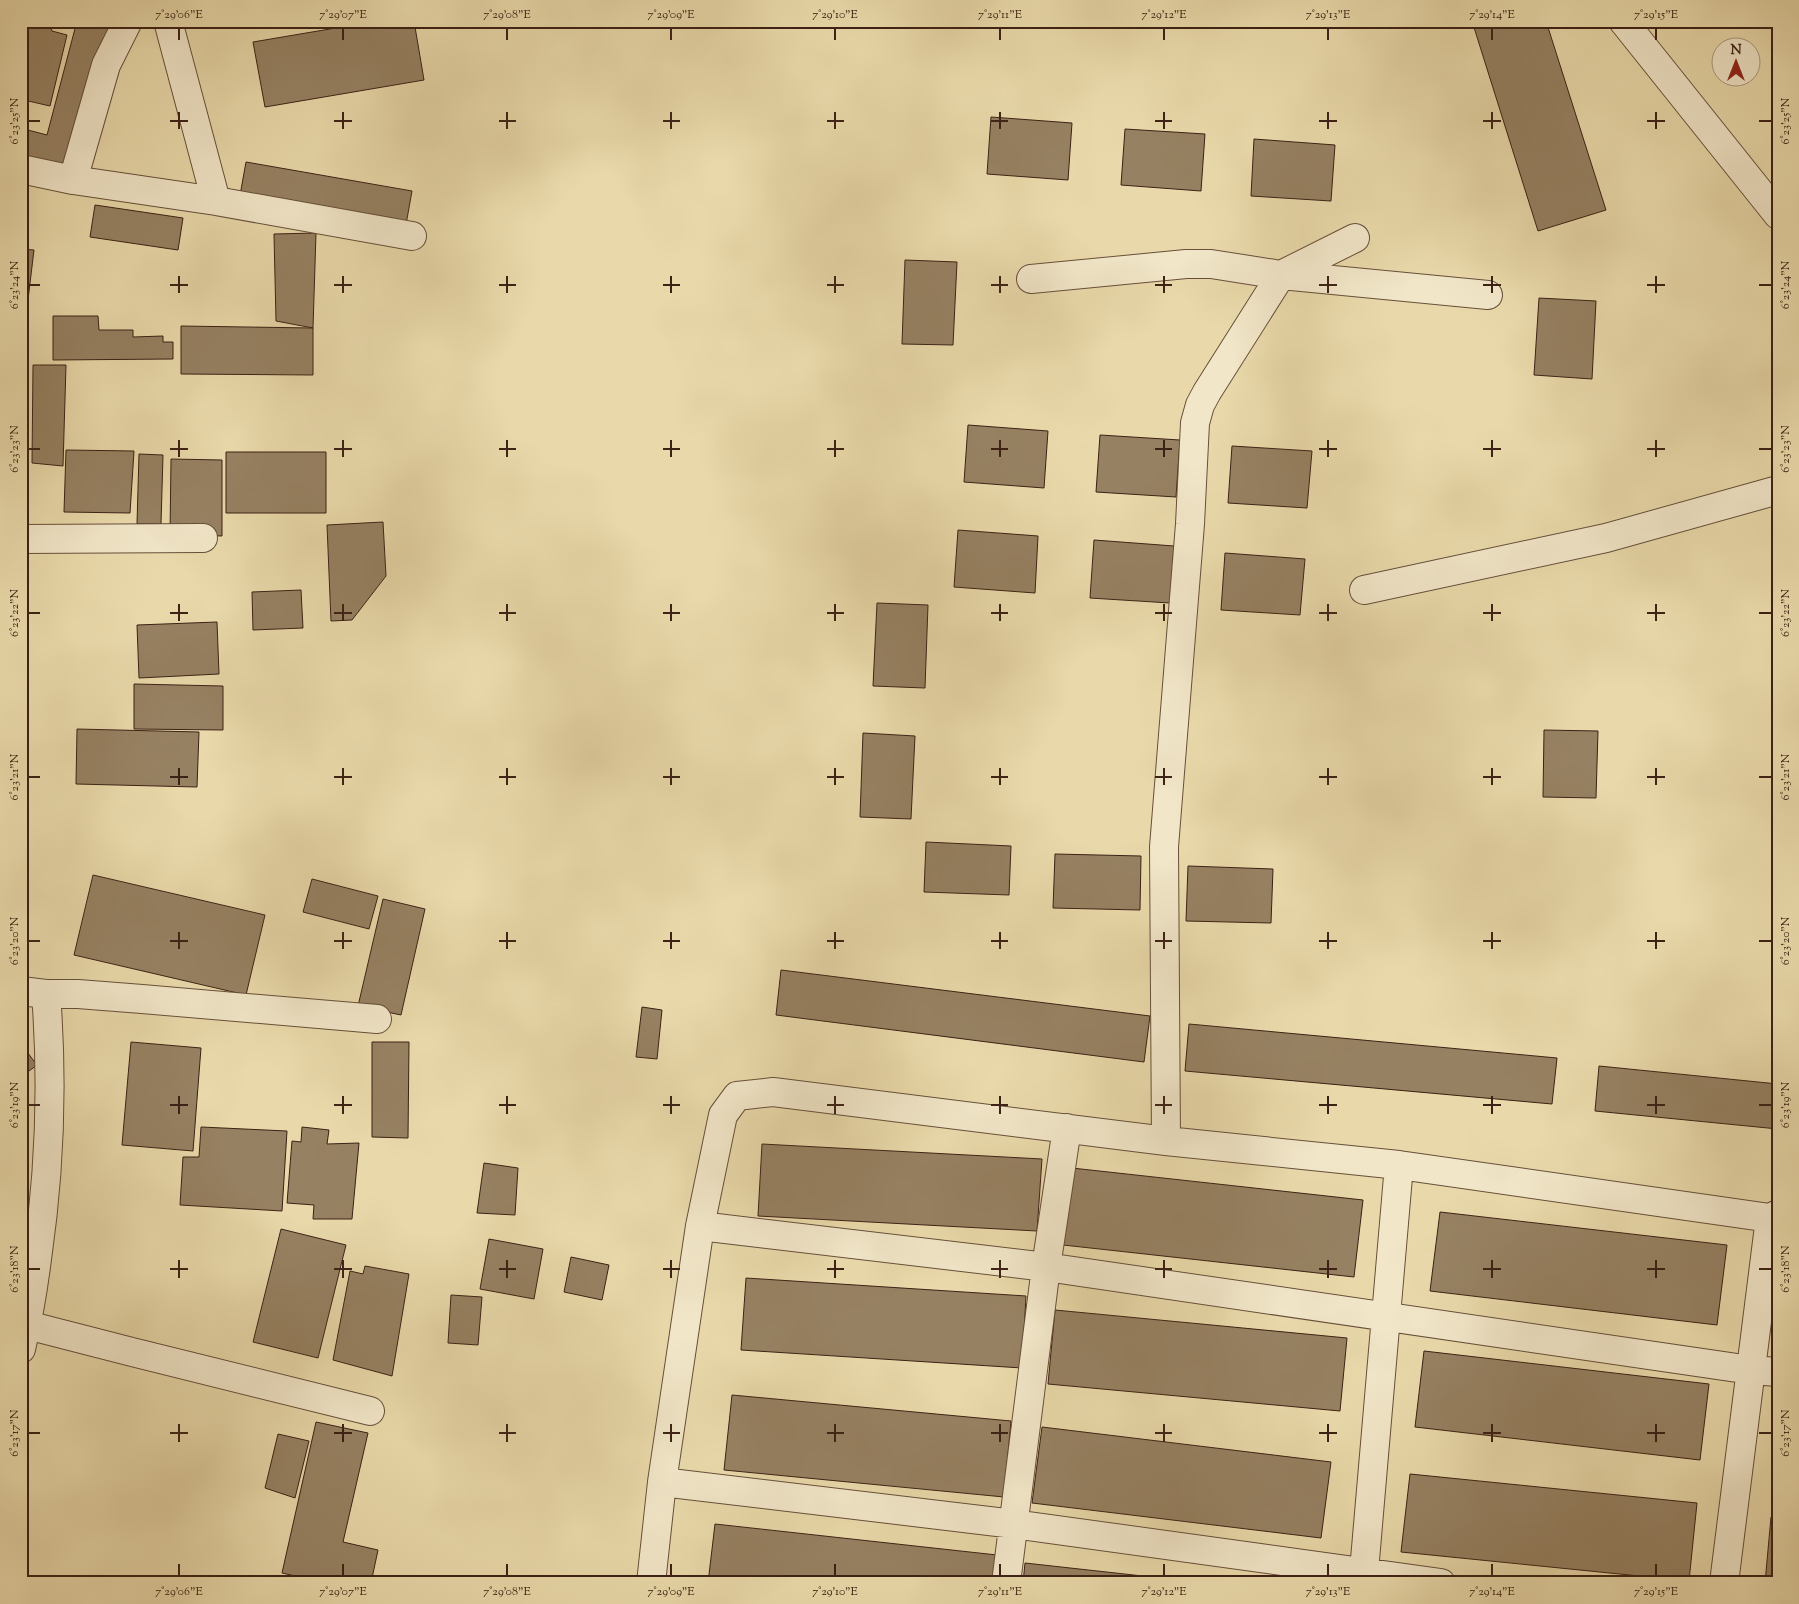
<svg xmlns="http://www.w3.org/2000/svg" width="1799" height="1604" viewBox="0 0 1799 1604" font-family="'Sorts Mill Goudy',serif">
	<rect width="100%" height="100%" fill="#e9d9aa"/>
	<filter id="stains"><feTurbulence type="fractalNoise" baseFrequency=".004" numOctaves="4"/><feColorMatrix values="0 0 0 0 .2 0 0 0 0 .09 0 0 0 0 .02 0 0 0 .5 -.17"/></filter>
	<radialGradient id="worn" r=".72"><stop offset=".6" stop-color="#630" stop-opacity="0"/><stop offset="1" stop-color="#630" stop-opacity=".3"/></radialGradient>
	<path fill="#968162" stroke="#3c2115" d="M21 21H49L52 31 67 35 50 106 24 100 21 110Z
		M77 21H116L73 181 21 167V141L24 129 47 135Z
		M377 21H414L424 80 265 107 253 42Z
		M1472 21H1546L1606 210 1538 231Z
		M991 117 1072 123 1068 180 987 174Z
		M1125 129 1205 134 1201 191 1121 185Z
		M1254 139 1335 145 1331 201 1251 196Z
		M246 162 412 191 405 230 239 201Z
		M95 205 183 218 178 250 90 237Z
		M316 233 313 328 276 321 274 234Z
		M21 249 34 250 27 308 21 307Z
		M905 260 957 262 953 345 902 344Z
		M1539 298 1596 301 1592 379 1534 375Z
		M53 316H98L99 330H133V337L163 336V342H173V359L53 360Z
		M181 326 313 328V375L181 374Z
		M33 365H66L63 466 32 463Z
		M968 425 1048 431 1044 488 964 482Z
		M1100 435 1180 440 1176 497 1096 492Z
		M1232 446 1312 451 1307 508 1228 503Z
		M66 450 134 451 130 513 64 512Z
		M226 452H326V513H226Z
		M139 454 163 455 161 524H137Z
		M171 459 222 460V536L170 534Z
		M383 522 386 576 352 620 331 621 327 525Z
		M958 530 1038 536 1035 593 954 587Z
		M1094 540 1174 546 1170 603 1090 598Z
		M1225 553 1305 559 1300 615 1221 610Z
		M301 590 303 628 253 630 252 592Z
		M877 603 928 605 925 688 873 686Z
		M217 622 219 674 139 678 137 625Z
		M134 684 223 686V730L134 729Z
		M77 729 199 732 197 787 76 784Z
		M1544 730 1598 731 1596 798 1543 797Z
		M863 733 915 736 911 819 860 817Z
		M926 842 1011 846 1009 895 924 892Z
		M1055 854 1141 856 1140 910 1053 908Z
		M1188 866 1273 869 1271 923 1186 921Z
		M93 875 265 915 246 995 74 955Z
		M312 879 378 896 369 929 303 912Z
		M383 899 425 909 401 1015 358 1006Z
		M781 970 1150 1016 1144 1062 776 1015Z
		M642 1007 662 1010 657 1059 636 1057Z
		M1189 1024 1557 1058 1552 1104 1185 1071Z
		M131 1042 201 1048 193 1151 122 1145Z
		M372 1042H409L408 1138 372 1137Z
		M21 1044 37 1065 21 1077Z
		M1599 1066 1778 1084V1129L1595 1111Z
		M201 1127 287 1131 282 1211 180 1205 183 1157H199Z
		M302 1127 329 1130 327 1144 359 1143 352 1219H313L314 1205 287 1203 292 1141 301 1142Z
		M762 1144 1042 1159 1037 1231 758 1216Z
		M484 1163 518 1168 515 1215 477 1213Z
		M1072 1168 1363 1200 1354 1277 1063 1245Z
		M1440 1212 1727 1245 1717 1325 1430 1291Z
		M281 1229 346 1245 318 1358 253 1342Z
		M489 1239 543 1249 534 1299 480 1289Z
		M571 1257 609 1265 602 1300 564 1292Z
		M365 1266 409 1274 392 1376 333 1360 350 1271 363 1274Z
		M746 1278 1026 1296 1022 1368 741 1350Z
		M451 1295 482 1297 478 1345 448 1343Z
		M1055 1310 1347 1338 1340 1411 1048 1384Z
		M1424 1351 1709 1384 1700 1460 1415 1427Z
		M732 1395 1011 1421 1004 1497 724 1470Z
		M316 1422 368 1433 343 1542 378 1550 371 1583H326L282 1573Z
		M1042 1427 1331 1462 1321 1538 1032 1503Z
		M278 1434 309 1441 295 1498 265 1488Z
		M1410 1474 1697 1503 1689 1581 1401 1552Z
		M1771 1517 1778 1518V1583H1765Z
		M715 1524 997 1555 994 1583H708Z
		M1025 1563 1206 1583H1023Z"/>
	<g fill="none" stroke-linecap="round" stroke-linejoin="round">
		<g stroke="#674f3a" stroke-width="30">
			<path id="minor" d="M168 21 216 201
				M1623 21 1778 215
				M21 169 73 180 216 201 412 236
				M73 180 106 65 128 21
				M1031 279 1186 264H1211L1281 275 1488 295
				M21 539 203 538
				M1364 590 1606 538 1778 490
				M21 991 46 994C53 1084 50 1170 37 1259 33 1290 28 1320 21 1349
				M46 994H78L142 999 377 1019
				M1166 1141 1164 847 1190 524 1195 423 1200 405 1207 392 1281 275 1355 238
				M700 1226 1046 1267 1751 1370 1778 1372
				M27 1325 132 1352 370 1411
				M662 1482 1014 1524 1441 1583
				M651 1583 662 1482 700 1226 723 1115 737 1096 773 1092 1166 1141 1399 1165 1770 1218 1778 1214
				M1006 1583 1046 1267 1067 1128
				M1363 1583 1399 1165
				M1724 1583 1770 1218"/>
		</g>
		<use href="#minor" stroke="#f1e6c8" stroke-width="28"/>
	</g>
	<path fill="none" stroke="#3c2115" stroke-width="2" d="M179 28V40M343 28V40M507 28V40M671 28V40M835 28V40M1000 28V40M1164 28V40M1328 28V40M1492 28V40M1656 28V40M179 112V129M343 112V129M507 112V129M671 112V129M835 112V129M1000 112V129M1164 112V129M1328 112V129M1492 112V129M1656 112V129M28 121H40M170 121H188M334 121H352M499 121H516M663 121H680M827 121H844M991 121H1008M1155 121H1172M1319 121H1337M1483 121H1501M1647 121H1665M1759 121H1772M179 276V293M343 276V293M507 276V293M671 276V293M835 276V293M1000 276V293M1164 276V293M1328 276V293M1492 276V293M1656 276V293M28 285H40M170 285H188M334 285H352M499 285H516M663 285H680M827 285H844M991 285H1008M1155 285H1172M1319 285H1337M1483 285H1501M1647 285H1665M1759 285H1772M179 440V457M343 440V457M507 440V457M671 440V457M835 440V457M1000 440V457M1164 440V457M1328 440V457M1492 440V457M1656 440V457M28 449H40M170 449H188M334 449H352M499 449H516M663 449H680M827 449H844M991 449H1008M1155 449H1172M1319 449H1337M1483 449H1501M1647 449H1665M1759 449H1772M179 604V621M343 604V621M507 604V621M671 604V621M835 604V621M1000 604V621M1164 604V621M1328 604V621M1492 604V621M1656 604V621M28 613H40M170 613H188M334 613H352M499 613H516M663 613H680M827 613H844M991 613H1008M1155 613H1172M1319 613H1337M1483 613H1501M1647 613H1665M1759 613H1772M179 768V785M343 768V785M507 768V785M671 768V785M835 768V785M1000 768V785M1164 768V785M1328 768V785M1492 768V785M1656 768V785M28 777H40M170 777H188M334 777H352M499 777H516M663 777H680M827 777H844M991 777H1008M1155 777H1172M1319 777H1337M1483 777H1501M1647 777H1665M1759 777H1772M179 932V949M343 932V949M507 932V949M671 932V949M835 932V949M1000 932V949M1164 932V949M1328 932V949M1492 932V949M1656 932V949M28 941H40M170 941H188M334 941H352M499 941H516M663 941H680M827 941H844M991 941H1008M1155 941H1172M1319 941H1337M1483 941H1501M1647 941H1665M1759 941H1772M179 1096V1114M343 1096V1114M507 1096V1114M671 1096V1114M835 1096V1114M1000 1096V1114M1164 1096V1114M1328 1096V1114M1492 1096V1114M1656 1096V1114M28 1105H40M170 1105H188M334 1105H352M499 1105H516M663 1105H680M827 1105H844M991 1105H1008M1155 1105H1172M1319 1105H1337M1483 1105H1501M1647 1105H1665M1759 1105H1772M179 1260V1278M343 1260V1278M507 1260V1278M671 1260V1278M835 1260V1278M1000 1260V1278M1164 1260V1278M1328 1260V1278M1492 1260V1278M1656 1260V1278M28 1269H40M170 1269H188M334 1269H352M499 1269H516M663 1269H680M827 1269H844M991 1269H1008M1155 1269H1172M1319 1269H1337M1483 1269H1501M1647 1269H1665M1759 1269H1772M179 1424V1442M343 1424V1442M507 1424V1442M671 1424V1442M835 1424V1442M1000 1424V1442M1164 1424V1442M1328 1424V1442M1492 1424V1442M1656 1424V1442M28 1433H40M170 1433H188M334 1433H352M499 1433H516M663 1433H680M827 1433H844M991 1433H1008M1155 1433H1172M1319 1433H1337M1483 1433H1501M1647 1433H1665M1759 1433H1772M179 1564V1576M343 1564V1576M507 1564V1576M671 1564V1576M835 1564V1576M1000 1564V1576M1164 1564V1576M1328 1564V1576M1492 1564V1576M1656 1564V1576"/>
	<rect width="1799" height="1604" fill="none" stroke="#e9d9aa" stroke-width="55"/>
	<g transform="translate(1736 62)"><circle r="24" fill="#f1e6c8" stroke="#a99780"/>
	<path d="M0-4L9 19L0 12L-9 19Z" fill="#8f2418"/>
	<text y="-8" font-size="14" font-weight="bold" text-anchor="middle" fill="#3c2115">N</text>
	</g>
	<rect x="28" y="28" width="1744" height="1548" fill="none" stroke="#3c2115" stroke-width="2"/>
	<g font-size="12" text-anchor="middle" fill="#3c2115">
		<text x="179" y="18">7°29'06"E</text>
		<text x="343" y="18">7°29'07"E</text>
		<text x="507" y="18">7°29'08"E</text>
		<text x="671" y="18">7°29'09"E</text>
		<text x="835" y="18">7°29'10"E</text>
		<text x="1000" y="18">7°29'11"E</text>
		<text x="1164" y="18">7°29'12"E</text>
		<text x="1328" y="18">7°29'13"E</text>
		<text x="1492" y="18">7°29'14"E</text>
		<text x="1656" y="18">7°29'15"E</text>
		<text transform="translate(14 121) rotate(-90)" y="4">6°23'25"N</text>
		<text transform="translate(1785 121) rotate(-90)" y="4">6°23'25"N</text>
		<text transform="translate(14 285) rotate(-90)" y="4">6°23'24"N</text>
		<text transform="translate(1785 285) rotate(-90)" y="4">6°23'24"N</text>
		<text transform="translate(14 449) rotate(-90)" y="4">6°23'23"N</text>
		<text transform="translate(1785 449) rotate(-90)" y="4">6°23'23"N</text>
		<text transform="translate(14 613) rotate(-90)" y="4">6°23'22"N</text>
		<text transform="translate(1785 613) rotate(-90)" y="4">6°23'22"N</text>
		<text transform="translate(14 777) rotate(-90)" y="4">6°23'21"N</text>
		<text transform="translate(1785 777) rotate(-90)" y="4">6°23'21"N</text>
		<text transform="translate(14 941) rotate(-90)" y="4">6°23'20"N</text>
		<text transform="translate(1785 941) rotate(-90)" y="4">6°23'20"N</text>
		<text transform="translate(14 1105) rotate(-90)" y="4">6°23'19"N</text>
		<text transform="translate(1785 1105) rotate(-90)" y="4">6°23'19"N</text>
		<text transform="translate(14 1269) rotate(-90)" y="4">6°23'18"N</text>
		<text transform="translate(1785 1269) rotate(-90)" y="4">6°23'18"N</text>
		<text transform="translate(14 1433) rotate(-90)" y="4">6°23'17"N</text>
		<text transform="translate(1785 1433) rotate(-90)" y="4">6°23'17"N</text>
		<text x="179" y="1595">7°29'06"E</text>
		<text x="343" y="1595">7°29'07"E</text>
		<text x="507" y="1595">7°29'08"E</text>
		<text x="671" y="1595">7°29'09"E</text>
		<text x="835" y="1595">7°29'10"E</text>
		<text x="1000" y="1595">7°29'11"E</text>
		<text x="1164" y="1595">7°29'12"E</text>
		<text x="1328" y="1595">7°29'13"E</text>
		<text x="1492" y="1595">7°29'14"E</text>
		<text x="1656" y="1595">7°29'15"E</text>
	</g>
	<rect width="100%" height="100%" filter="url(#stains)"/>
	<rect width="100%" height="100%" fill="url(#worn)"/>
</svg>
